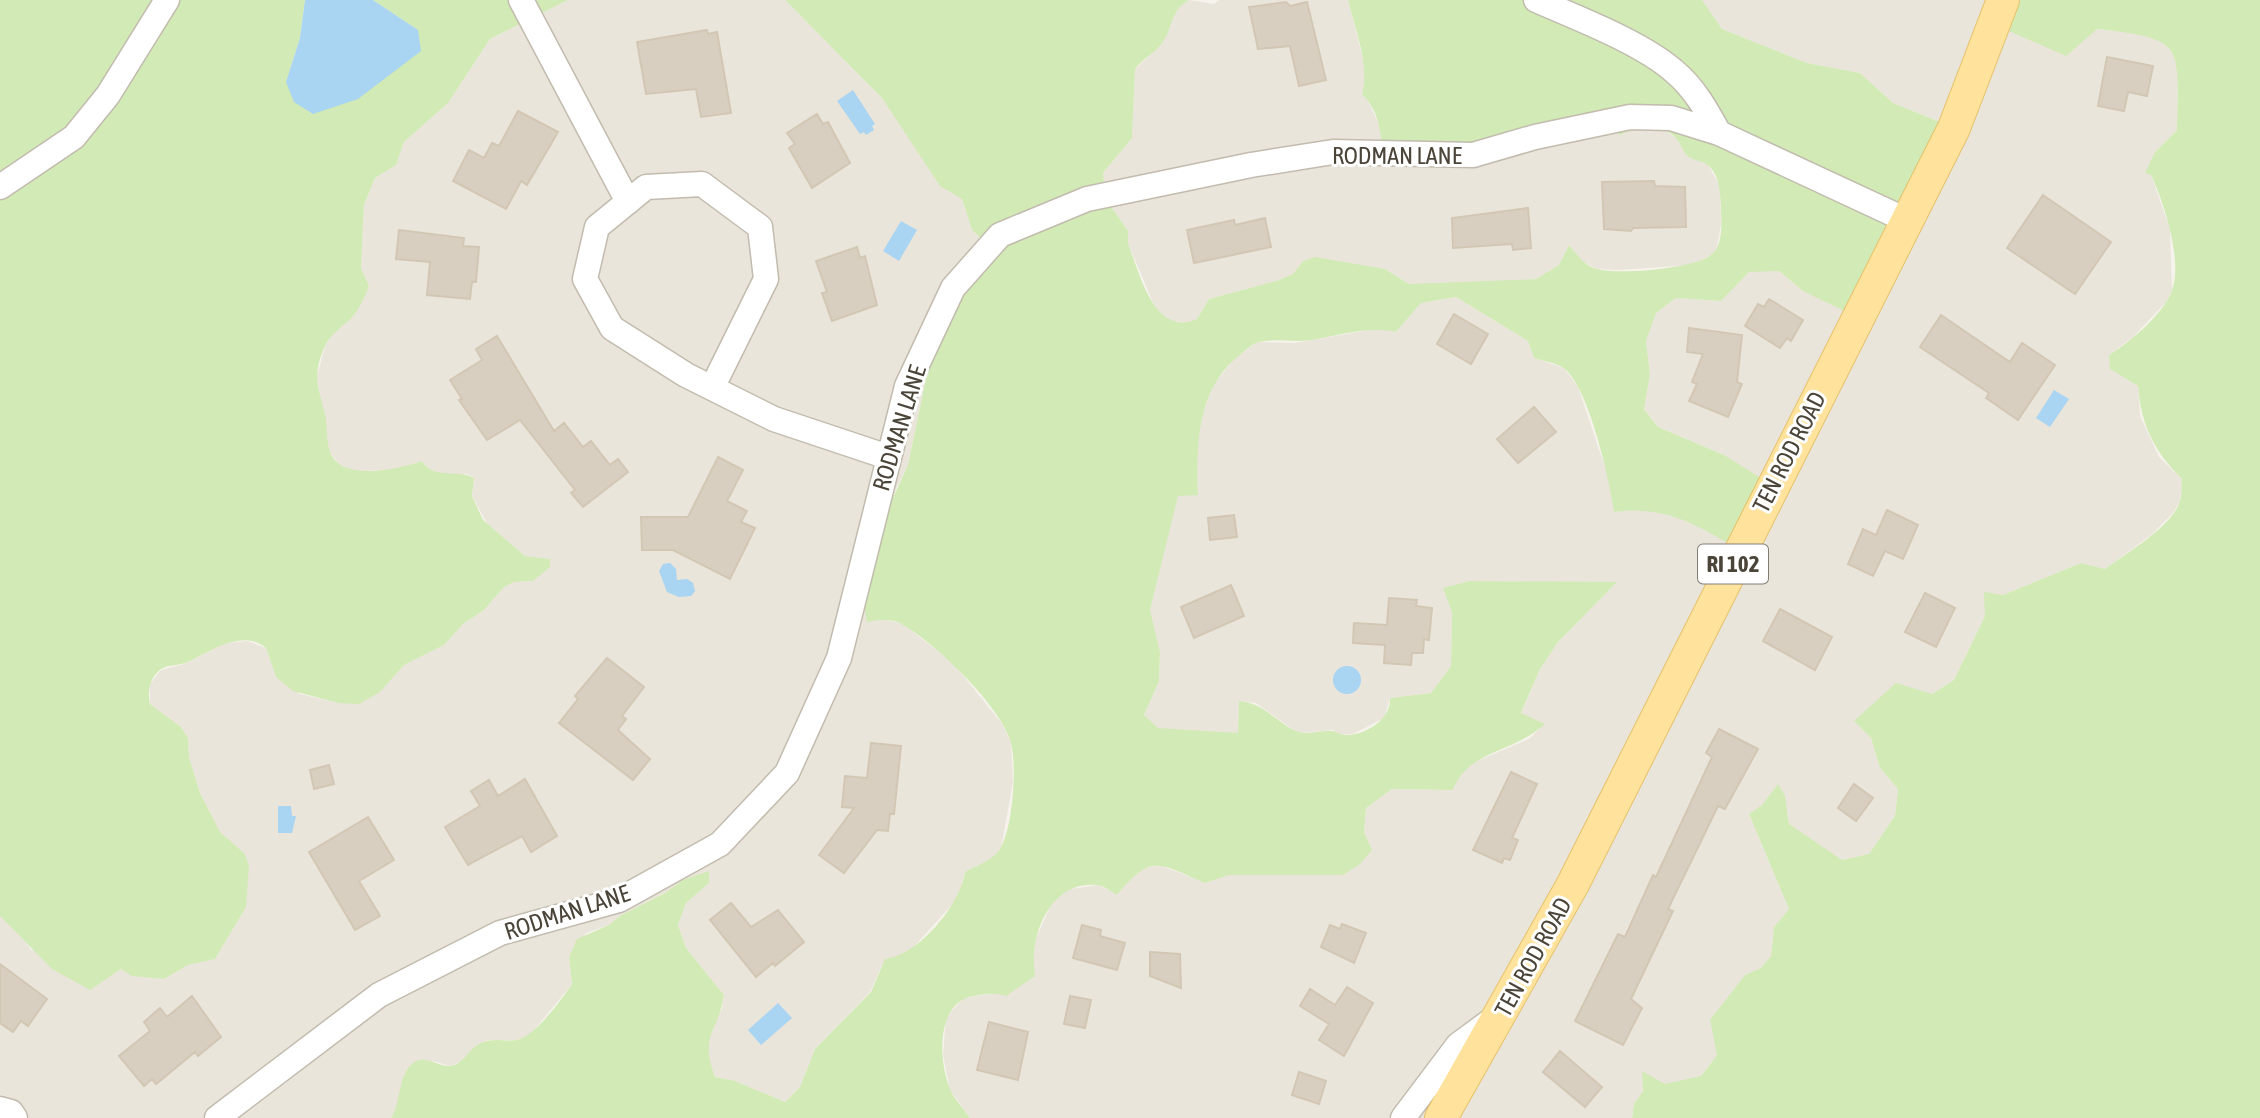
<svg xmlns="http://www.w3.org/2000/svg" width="2260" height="1118" viewBox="0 0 2260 1118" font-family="'Asap Condensed',sans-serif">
	<rect width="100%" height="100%" fill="#f6f3ec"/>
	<path fill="#eae5da" d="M568 0H785L882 98 951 190 962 199 972 230 989 246 933 345 908 465 894 493 883 619 903 624 953 663 1003 725 1011 743 1013 783 1001 848 992 859 965 872 958 898 910 951 882 965 870 992 815 1049 800 1087 785 1102 735 1081 715 1077 706 1052 711 1028 722 1009 724 995 686 948 678 925 686 903 709 883 708 872 683 880 665 893 620 916 609 925 586 933 569 957 572 984 530 1035 518 1040H487L477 1045 464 1060 450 1066 433 1061 404 1078 399 1104 391 1118H0V916L19 932 31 950 164 979 188 965 215 959 246 907 244 853 220 833 200 793 189 757 188 738 181 727 150 704V684L161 670 184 664 226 643 247 641 266 648 276 677 300 694 338 703 380 692 404 665 444 645 463 624 484 610 504 587 514 582 533 581 550 559 525 556 488 525 472 496 474 478 467 474 447 475 431 470 422 461 401 469 364 471 347 470 339 465 328 449 317 376 325 346 333 332 353 316 369 286 361 268 364 205 375 178 396 165 404 142 448 103 490 39Z
		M1189 0 1214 4 1219 0H1348L1364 63 1366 79 1362 95 1367 99 1381 129V141L1649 126 1667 131 1678 140 1687 155 1708 165 1720 186 1721 224 1717 246 1713 254 1691 265 1619 270 1597 269 1583 262 1569 245 1559 265 1536 279 1466 284H1409L1385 269 1303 261 1293 274 1279 280 1209 299 1197 319 1189 323 1171 321 1156 310 1128 243V231L1106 199 1103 173 1132 138 1135 69 1161 45 1172 16 1178 6Z
		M1702 0H2008L2097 29 2150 35 2168 47 2178 62 2177 130 2155 152 2151 175 2170 229 2172 290 2166 302 2133 337 2109 355 2111 369 2138 386 2140 416 2159 457 2182 479 2180 501 2173 513 2151 535 2105 569 2081 563 2003 595 1985 616 1954 680 1932 694 1855 722 1871 738 1880 768 1898 789 1895 816 1869 854 1842 860 1804 837 1789 824 1785 796 1749 814 1789 909 1774 927 1771 956 1761 968 1745 975 1717 1055 1700 1077 1643 1091 1634 1104 1632 1118H970L950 1090 943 1055 946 1017 964 998 997 993 1033 962 1035 941 1052 902 1064 890 1098 885 1117 894 1137 870 1160 865 1205 883 1229 875H1342L1372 850 1364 832 1366 808 1392 789 1453 790 1459 775 1470 764 1529 739 1544 724 1521 714 1539 671 1558 642 1616 583 1469 581 1444 588 1452 612 1451 666 1431 693 1390 698 1384 718 1353 734 1340 735 1333 730 1298 733 1256 703 1239 701 1238 734 1158 729 1144 715 1159 681 1160 652 1150 610 1164 548 1178 495H1198L1196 451 1203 414 1213 385 1234 359 1257 342 1295 343 1380 328 1396 332 1421 303 1456 297 1528 341 1534 358 1564 368 1578 387 1608 476 1614 512 1640 509 1688 519 1743 552 1724 455 1658 427 1644 408 1650 374 1646 341 1656 313 1676 298 1721 301 1749 272 1760 269 1779 271 1803 291 1955 128 1893 103 1860 73 1807 63 1722 29Z"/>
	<path fill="#d2eab5" d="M0 0H305L300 38 286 82 418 30 373 0H568L490 39 448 103 404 142 396 165 375 178 364 205 361 268 369 286C365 296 361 306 354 315 345 326 331 332 325 346 312 375 318 386 325 414 328 427 325 444 332 456 345 481 400 469 422 461 436 481 456 468 474 478L472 496 483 520 525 556 550 559V567L533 581 514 582 504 587 484 610 463 624 444 645 404 665 380 692 359 704 338 703 293 691 276 677 266 648C242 628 210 652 188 662 179 666 169 664 161 669 150 677 147 692 150 704L181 727 188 738 189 757 200 793 220 832 244 853 249 865 246 907 215 959 188 965 164 979 132 976 121 969 90 990 52 969 0 916Z
		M785 0H1189C1170 11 1174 25 1163 42 1156 53 1143 58 1135 69L1132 138 1103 173 1106 199 1128 231V243C1139 272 1154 338 1197 319L1209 299 1279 280 1293 274 1303 261 1315 257 1385 269 1409 284 1536 279 1559 265 1569 245C1577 254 1584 266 1597 269 1618 275 1696 269 1712 254 1724 243 1721 222 1721 208 1720 193 1720 178 1710 167 1703 160 1693 161 1686 155 1683 151 1681 145 1678 141 1662 120 1640 127 1620 135L1612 129 1481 145 1381 141C1381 126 1374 104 1362 95 1370 64 1355 30 1348 0H1702L1722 29 1807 63 1860 73 1893 103 1955 128 1861 319 1803 291 1779 271 1749 272 1721 301 1676 298 1656 313 1646 341 1650 374 1644 409 1658 427 1724 455 1777 488 1743 552C1699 526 1668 505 1614 512 1609 478 1590 392 1565 369 1558 363 1543 361 1534 358L1528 341 1456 297 1421 303 1396 332C1369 326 1339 335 1312 340 1294 343 1275 338 1259 342 1253 343 1246 350 1241 354 1197 387 1196 445 1198 495L1178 496 1150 610 1160 652 1159 681 1144 715 1158 728 1238 733 1239 701C1266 704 1273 720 1296 731 1304 735 1319 731 1328 731 1335 730 1338 734 1344 735 1364 736 1391 720 1390 698L1431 693 1451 666 1452 612 1443 588 1469 581 1617 582 1558 642 1539 671 1521 713 1545 724C1513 753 1468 750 1453 790L1392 789 1366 808 1364 832 1372 850 1360 864 1343 875H1229L1205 883C1159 864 1152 852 1117 895 1112 892 1104 886 1097 885 1050 880 1028 936 1035 976L1006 996C995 992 985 994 974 996 935 1002 938 1063 951 1091 955 1100 964 1109 970 1118H391C401 1103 398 1074 413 1063 426 1054 437 1067 450 1066 464 1064 468 1050 479 1044 491 1037 504 1042 516 1040 534 1038 562 999 572 984L569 957 577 939 609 925 620 916 665 893 683 880 709 871V883L686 903 678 925 686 948 724 995C718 1034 699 1033 715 1077L735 1081 785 1102 800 1087 815 1049 871 992 885 959C919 955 960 905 965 872 977 865 992 861 1000 849 1013 828 1017 767 1011 743 1002 707 935 643 903 625 892 618 879 620 867 622L864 606 884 517 908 465 933 345 989 246 972 230 962 199 940 186 882 98Z
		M2008 0H2260V1118H1632L1634 1104 1643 1091 1642 1071 1665 1084 1701 1076 1717 1055 1710 1020 1745 975 1761 968 1771 956 1774 927 1789 909 1749 814 1762 805 1778 784 1785 796 1789 824 1842 860 1869 854 1895 816 1898 789 1880 768 1871 738 1854 721 1896 683 1932 694 1954 680 1985 616 1984 592 2003 595 2081 563 2105 569C2126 553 2172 527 2180 501 2182 495 2181 486 2182 479 2154 451 2141 425 2138 386L2110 369 2109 355C2131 341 2163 315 2172 290 2183 261 2164 203 2151 175L2145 173 2155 152 2177 130C2178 45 2187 39 2097 29L2066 56 1998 26Z"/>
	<path fill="#a9d4f2" d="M305 0H373L418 30 421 51 358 99 313 114 294 102 286 82 300 38Z
		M853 90 875 124 872 126 874 130 866 135 864 132 860 134 837 101Z
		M901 221 917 230 899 261 883 251Z
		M2054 390 2069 399 2050 427 2036 418Z
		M670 563 676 569 677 580 687 579 693 583 695 591 691 596 679 597 667 592 659 571 663 564Z
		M1333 680a14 14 0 1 1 28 0a14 14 0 1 1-28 0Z
		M278 806H291L292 816H296L292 833H278Z
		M778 1003 792 1018 761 1045 748 1030Z"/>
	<path fill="#d8cfc1" stroke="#d3c7b4" stroke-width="2" d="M1286 2 1290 6 1307 2 1326 80 1299 86 1290 46 1258 49 1249 7Z
		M707 30 708 34 717 32 731 113 701 117 696 89 646 94 637 42Z
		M2107 57 2153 66 2147 96 2128 92 2124 111 2098 106Z
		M518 111 558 132 527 185 521 181 506 209 453 181 469 150 484 158 492 143 499 146Z
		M817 114 823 124 828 122 850 163 812 188 789 148 795 144 787 133Z
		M1654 181 1655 186 1685 187 1686 227 1633 228 1631 231 1604 229 1602 182Z
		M2043 195 2111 242 2075 294 2007 248Z
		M1528 208 1531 248 1513 250 1512 244 1453 248 1452 218Z
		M1265 218 1271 247 1194 263 1187 230 1234 220 1235 225Z
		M399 230 464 238 463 246 479 247 476 282H472L470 299 427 295 430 262 396 259Z
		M857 247 860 258 865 256 877 305 832 321 822 293 827 292 816 261Z
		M1769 299 1803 320 1791 341 1787 338 1780 348 1745 326 1758 304 1764 307Z
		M1454 314 1488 334 1471 364 1437 344Z
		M1941 315 2010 362 2022 343 2055 365 2018 420 1986 398 1989 393 1920 347Z
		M1689 328 1742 335 1737 382 1742 384 1728 417 1689 401 1697 384 1692 382 1703 354 1687 352Z
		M497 336 554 431 564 423 583 447 591 441 610 465 618 459 628 472 583 507 571 493 575 490 520 420 487 440 459 400 462 399 450 380 482 360 476 349Z
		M1534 407 1556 432 1518 463 1497 439Z
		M718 457 743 470 727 501 747 511 741 522 755 528 730 579 673 550H642L641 517H688Z
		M1887 510 1918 525 1903 559 1885 551 1873 576 1848 564 1863 529 1876 535Z
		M1234 515 1237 537 1210 540 1208 518Z
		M1231 585 1244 616 1194 638 1181 607Z
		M1925 593 1955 608 1936 647 1905 632Z
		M1389 598 1417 600 1416 606 1432 608 1429 640 1424 639 1423 653H1412L1411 665 1384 663 1385 645 1353 643 1354 623 1387 625Z
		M1780 609 1832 637 1815 670 1763 641Z
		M607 658 644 687 622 716 626 719 618 730 650 759 633 780 559 723 578 699 575 696Z
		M1719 729 1758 749 1725 809 1718 806 1668 909 1673 911 1631 999 1642 1008 1623 1045 1575 1021 1618 934 1625 937 1653 875 1656 877 1712 757 1706 753Z
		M871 743 901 746 894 814H890L888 831 877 830 844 873 819 855 854 808 842 807 845 776 867 778Z
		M329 765 334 784 314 789 310 770Z
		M1511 772 1537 784 1512 838 1518 840 1510 860 1504 858 1502 863 1473 850Z
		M525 779 557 836 531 852 522 836 468 865 445 827 480 806 471 791 489 780 498 796Z
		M1854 784 1873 798 1856 821 1838 808Z
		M368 817 394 860 359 881 380 916 355 930 309 852Z
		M731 903 751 927 778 910 804 942 775 966 773 963 756 977 710 920Z
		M1342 924 1366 933 1354 963 1321 947 1330 925 1340 929Z
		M1082 925 1101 930 1100 936 1125 943 1117 970 1073 958Z
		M1150 952 1180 954 1181 988 1150 976Z
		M0 964 47 999 28 1026 21 1021 13 1032 0 1023Z
		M1347 987 1373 1003 1344 1056 1319 1040 1329 1024 1300 1006 1310 989 1335 1005Z
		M192 996 221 1037 198 1056 195 1052 156 1084 152 1079 144 1086 119 1056 150 1031 144 1022 160 1008 167 1017Z
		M1070 996 1091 1000 1085 1028 1064 1024Z
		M989 1022 1028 1032 1018 1080 977 1070Z
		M1560 1051 1602 1087 1585 1107 1543 1072Z
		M1299 1072 1326 1081 1319 1104 1292 1095Z"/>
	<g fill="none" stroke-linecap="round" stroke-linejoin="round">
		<g stroke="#c2bbae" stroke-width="27">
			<path id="minor" d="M521 0 628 202
				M1536 0C1577 18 1643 43 1675 72 1695 89 1707 111 1719 133
				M0 187 74 137 108 95 167 0
				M712 388 766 279 760 227 702 184 646 187 597 227 585 279 612 328 686 375 774 419 888 457
				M0 1109 11 1112 15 1118
				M217 1118 379 995 500 933 619 900 720 844 787 773 839 658 907 386 953 288 1000 235 1087 199 1251 165 1333 152 1473 155 1535 137 1630 117 1671 118 1719 133 1906 220
				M1403 1118 1458 1045 1496 1017"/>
		</g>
		<g stroke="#e6c16a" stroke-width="34">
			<path id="major" d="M1441 1118 1573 884 1954 128 2003 0"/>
		</g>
		<use href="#minor" stroke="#fff" stroke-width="24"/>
		<use href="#major" stroke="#ffe39c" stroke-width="32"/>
	</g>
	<g text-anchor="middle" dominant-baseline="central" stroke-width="6" stroke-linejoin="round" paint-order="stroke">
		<rect fill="#fff" stroke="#817c74" stroke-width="2" x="1698" y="544.5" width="70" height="39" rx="5"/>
		<g font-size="23" font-weight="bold" fill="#4b4439">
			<text x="1733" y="564">RI 102</text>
		</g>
		<g font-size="24" fill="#4b4439" stroke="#fff">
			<text x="1397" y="155">RODMAN LANE</text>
			<text transform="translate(899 428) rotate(-73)">RODMAN LANE</text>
			<text transform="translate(1789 452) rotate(-63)">TEN ROD ROAD</text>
			<text transform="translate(567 912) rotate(-18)">RODMAN LANE</text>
			<text transform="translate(1533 957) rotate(-61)">TEN ROD ROAD</text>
		</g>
	</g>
</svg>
